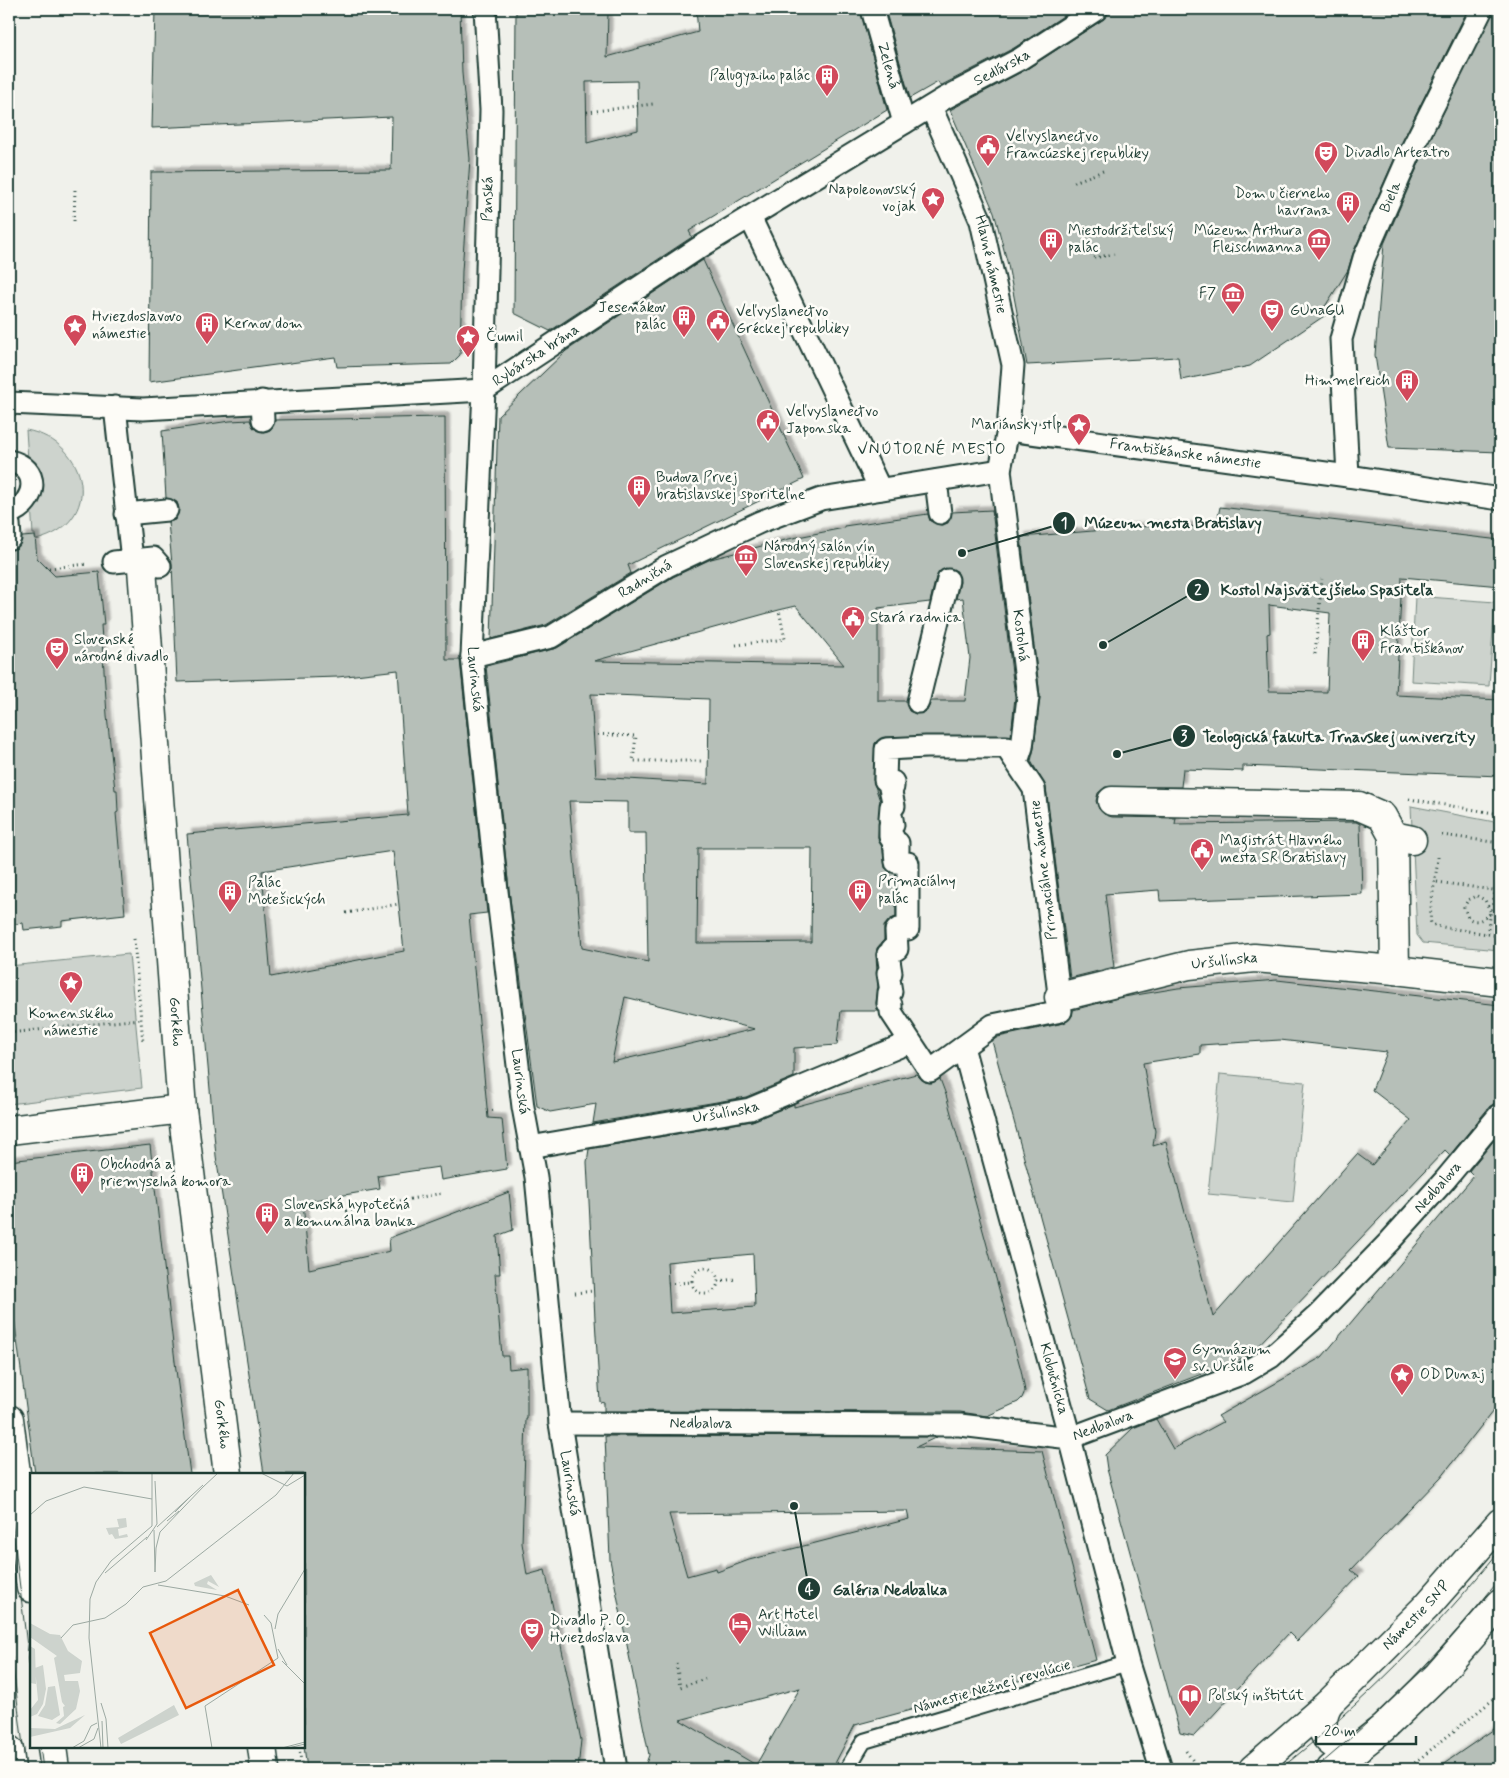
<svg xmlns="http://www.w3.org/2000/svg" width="1509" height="1778" viewBox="0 0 1509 1778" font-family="Mynerve,sans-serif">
	<defs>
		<filter id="shadow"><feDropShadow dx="4.5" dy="-4.5" stdDeviation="1" flood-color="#0004"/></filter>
	</defs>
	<rect width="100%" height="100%" fill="#f0f1eb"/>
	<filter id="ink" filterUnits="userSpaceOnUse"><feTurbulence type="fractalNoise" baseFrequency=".02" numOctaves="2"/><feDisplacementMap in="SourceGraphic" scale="10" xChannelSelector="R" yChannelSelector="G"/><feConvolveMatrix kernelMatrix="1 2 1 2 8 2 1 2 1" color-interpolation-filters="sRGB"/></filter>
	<g filter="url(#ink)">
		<path fill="#cdd3cd" stroke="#768880" d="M26 430C90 442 105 523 36 540L35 534H33Z
			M1415 596 1495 602 1489 686 1411 681Z
			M1411 806 1500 823V950L1423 943 1417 935Z
			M129 954 142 1088 9 1104V966Z
			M1220 1074 1305 1082 1293 1202 1208 1194Z"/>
		<path fill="#b6bfb8" stroke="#1f3d34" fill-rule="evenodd" filter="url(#shadow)" d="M155 9H460L462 73 470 159 462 271 460 355 451 364 337 367 335 357 149 382 151 172 391 170 392 117 152 128Z
			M516 9H608L607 57 698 32 696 9H860L887 110 689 231 692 237 550 331 514 313ZM637 81 638 130 587 143 586 82Z
			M885 9H1074L1014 48 940 86 938 82 910 98Z
			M1109 9H1468L1401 144 1353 253 1348 270 1324 308 1327 314 1250 366 1181 380 1178 357 1027 365 1008 265 994 212 950 110 1027 69 1104 19Z
			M1494 9H1500V452L1389 448 1375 355 1384 244 1423 154Z
			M703 260 804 479 628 565 631 573 546 625 491 639 498 416 566 351Z
			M445 417 446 660H460L487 913 469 915 488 1118 502 1119 507 1169 441 1180 439 1167 378 1176 380 1189 303 1202 309 1269 390 1251 389 1238 509 1192 513 1230 497 1236 500 1274H495L502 1356H508L509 1369 527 1367V1419H526L522 1543 527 1575 545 1570 581 1740 578 1769H307L304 1746V1474H264L216 1156 187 834 408 815 398 670 338 677 177 682 172 564 168 522 175 520 179 509 177 502 166 498 162 431 230 421 250 420 253 427 263 432 270 430 275 420ZM393 851 404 951 271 977 262 871Z
			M1220 507 1500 540V586L1402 577 1396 695 1500 700V776L1243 766V771L1183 769 1181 787H1105L1098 793 1096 801 1099 809 1104 814 1112 817 1176 818 1175 824 1356 822 1360 824 1362 894 1160 901 1159 890 1105 894 1114 967 1070 978 1046 787 1031 761 1034 748 1040 696 1021 537 1152 526 1216 527ZM1269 605 1330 613 1327 692 1269 691 1267 634 1270 633Z
			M992 510 1015 697 1011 736 885 737 875 743 873 780 880 801 878 837 883 850 885 868 896 874V917L889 920 884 926V940L877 948 876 955 878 988 876 1003 878 1011H841L837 1045 794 1048V1077L746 1097 593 1123 596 1104 550 1112 537 1106 509 890 486 666 557 648 673 577 711 559 793 538 844 528V526L928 514 930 521 941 525 948 523 952 512ZM945 568 957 571 960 582 956 599 963 598 970 658 965 701H931L927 711 916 714 909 711 906 701H878V608L930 602 936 577ZM796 606 844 665 594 661 779 610ZM591 694 709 699 708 784 596 777ZM569 801 628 802V833H646L648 962 582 948ZM698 848H812L811 942 697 943ZM625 997 755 1029 612 1062Z
			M35 536 37 558 55 576 99 572 104 625H101L107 715 115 790H117L118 812 116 813 125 914 62 921V926L24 930 23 923 9 925V550L17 548 22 537Z
			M1277 980 1500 1005V1102L1490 1106 1450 1155 1445 1150 1248 1356 1108 1410 1090 1399 992 1041 998 1037 1064 1023 1072 1016 1073 1010 1118 998 1178 988ZM1280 1040 1387 1052 1372 1090 1411 1120 1372 1165 1357 1154 1213 1317 1166 1142 1153 1146 1155 1131 1143 1063 1200 1054V1045Z
			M916 1074 925 1082 932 1083 940 1079 946 1095 1021 1370 1025 1391 1022 1398 1018 1402 987 1416 960 1412 604 1411V1403L600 1402 595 1319 587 1162 589 1149 752 1121 794 1104V1107ZM753 1254 755 1307 670 1313 667 1262Z
			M1500 1133V1402L1441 1477 1351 1570 1359 1576 1297 1641 1289 1633 1194 1736 1180 1733 1107 1469 1105 1455 1133 1428 1156 1419 1173 1449 1223 1422 1218 1416 1322 1357 1474 1176 1469 1171Z
			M150 1145 176 1370 190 1474H35L9 1280V1161Z
			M605 1436 937 1437 916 1447 1042 1451 1096 1660 855 1725 832 1769H644L649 1755 610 1560ZM907 1511 909 1519 749 1560 717 1572 716 1568 687 1576 669 1514ZM800 1688 756 1765 680 1720Z
			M1500 1725V1769H1436Z"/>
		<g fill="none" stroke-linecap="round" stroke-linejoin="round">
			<g stroke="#1f3d34" stroke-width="18">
				<path id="service" d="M847 1769 864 1741 1128 1663"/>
			</g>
			<g stroke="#1f3d34" stroke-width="25">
				<g id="pedestrian">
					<path id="s1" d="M485 9 491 110 484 390 472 656 497 891 523 1107 536 1177 560 1423 616 1769"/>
					<path id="s2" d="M872 9 904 123"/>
					<path id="s3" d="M931 107 981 221 1013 365 1008 430 1000 470 1028 697 1022 747 1017 762"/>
					<path d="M750 217 880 489"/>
					<path d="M262 401 263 420"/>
					<path id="s4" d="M9 403 143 409 484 390 697 249 945 98 1020 59 1097 9"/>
					<path d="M115 407 132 560"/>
					<path id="s5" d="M1008 430 1348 476 1500 499"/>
					<path d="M9 461C41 467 38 503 9 513"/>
					<path id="s6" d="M1348 476 1341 339 1364 258 1412 149 1482 9"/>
					<path d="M936 481 940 513"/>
					<path d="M126 514 167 510"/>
					<path d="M9 524 10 538"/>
					<path d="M114 562 153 558 160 566"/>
					<path id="s7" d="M472 656 551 637 667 566 760 522 821 499 1000 470"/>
					<path d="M918 702 948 580"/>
					<path d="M926 747H1006L1034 789 1061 1011 993 1025 930 1071 891 1012V1005L888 1004 889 992H891L888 973H891L888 954H891L892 949H897L896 931 898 929H908V863L896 862 895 851H898V843H893V837H890V825H893L892 819 890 818 891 806H894L890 788 893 787V782L885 780 886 749Z"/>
					<path id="s8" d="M963 1047 1070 1438 1128 1663 1161 1769"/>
					<path id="s9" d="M530 1147 750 1109 910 1042"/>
					<path id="s10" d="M560 1423 960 1425 1070 1438 1244 1373 1271 1357 1318 1315 1389 1242 1445 1180 1500 1114"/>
				</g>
			</g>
			<g stroke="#1f3d34" stroke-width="31">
				<g id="minor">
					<path id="s11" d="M142 568 182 1109 228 1474"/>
					<path d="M1112 801 1359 806 1382 816 1393 836"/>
					<path d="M1395 970 1393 836 1412 840"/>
					<path id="s12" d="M1059 997 1189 965 1254 958 1395 970 1500 982"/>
					<path d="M9 1130 182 1109"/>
					<path d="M9 1419 31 1588"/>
					<path d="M1328 1704C1317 1727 1322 1742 1347 1751L1358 1747"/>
					<path d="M52 1747 55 1769"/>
					<path d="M262 1747 265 1769"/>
					<path d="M9 1750 11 1769"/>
					<path id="s13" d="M1253 1769 1328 1704 1426 1607 1500 1523"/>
					<path d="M1331 1769 1383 1728 1438 1675 1500 1604"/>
				</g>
			</g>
			<path stroke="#1f3d34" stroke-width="3" stroke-dasharray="1 4" stroke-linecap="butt" d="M587 112 653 104
				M1074 182 1103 171
				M74 221 75 189
				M1094 258 1114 254
				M49 568 88 564
				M736 645 785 639 779 610
				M1315 654 1322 579
				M593 734 636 736 633 761H704
				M1409 799 1500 814
				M1442 835 1500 843
				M1438 857C1437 871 1428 915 1431 923L1436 926 1500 936
				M1437 882 1500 891
				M1477 896 1485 900 1491 913C1483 919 1478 924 1468 918L1464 907 1468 900Z
				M346 913 399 904
				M1487 934 1500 864
				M134 939 143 1043
				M9 1033 141 1019
				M487 1111 496 1110
				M346 1211 443 1193
				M692 1281a13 13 0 1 1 26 0a13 13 0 1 1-26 0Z
				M718 1281 736 1279
				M668 1284 691 1282
				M575 1293 593 1291
				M676 1663 680 1687 705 1679
				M299 1747 302 1769
				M1186 1751 1193 1761
				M1407 1769 1500 1694"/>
			<use href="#service" stroke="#fdfcf7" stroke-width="14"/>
			<use href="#pedestrian" stroke="#fdfcf7" stroke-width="21"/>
			<use href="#minor" stroke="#fdfcf7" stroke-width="28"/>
			<path stroke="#1f3d34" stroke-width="1" d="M9 1497 31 1679
				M9 1636 26 1769
				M40 1747 43 1769
				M1280 1769C1361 1705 1435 1631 1500 1550
				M1315 1769C1382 1713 1445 1648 1500 1579"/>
		</g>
	</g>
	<defs>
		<g id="building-pin" transform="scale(1.25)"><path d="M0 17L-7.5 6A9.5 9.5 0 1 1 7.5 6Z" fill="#d1495b" stroke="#fdfcf7"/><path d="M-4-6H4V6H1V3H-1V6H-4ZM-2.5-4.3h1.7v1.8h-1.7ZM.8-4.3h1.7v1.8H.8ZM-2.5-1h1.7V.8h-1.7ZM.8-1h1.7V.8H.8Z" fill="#fff"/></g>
		<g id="civic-pin" transform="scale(1.25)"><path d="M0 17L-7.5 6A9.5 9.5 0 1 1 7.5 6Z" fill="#d1495b" stroke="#fdfcf7"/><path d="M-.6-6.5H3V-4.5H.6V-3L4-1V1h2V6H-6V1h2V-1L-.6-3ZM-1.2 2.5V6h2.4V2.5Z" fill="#fff"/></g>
		<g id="theatre-pin" transform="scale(1.25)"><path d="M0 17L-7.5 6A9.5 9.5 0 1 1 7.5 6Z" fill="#d1495b" stroke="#fdfcf7"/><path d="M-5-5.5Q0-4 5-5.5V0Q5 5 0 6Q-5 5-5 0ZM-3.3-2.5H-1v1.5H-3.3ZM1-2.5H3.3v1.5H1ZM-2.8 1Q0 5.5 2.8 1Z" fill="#fff"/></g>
		<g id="sight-pin" transform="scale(1.25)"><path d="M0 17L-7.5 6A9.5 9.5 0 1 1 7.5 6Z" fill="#d1495b" stroke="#fdfcf7"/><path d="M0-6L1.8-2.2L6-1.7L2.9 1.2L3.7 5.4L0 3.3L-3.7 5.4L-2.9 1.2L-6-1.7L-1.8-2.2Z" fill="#fff"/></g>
		<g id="museum-pin" transform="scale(1.25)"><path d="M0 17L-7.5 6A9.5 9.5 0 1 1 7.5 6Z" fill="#d1495b" stroke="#fdfcf7"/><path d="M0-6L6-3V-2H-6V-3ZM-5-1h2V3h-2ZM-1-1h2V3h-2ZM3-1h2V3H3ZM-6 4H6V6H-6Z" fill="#fff"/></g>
		<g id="school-pin" transform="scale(1.25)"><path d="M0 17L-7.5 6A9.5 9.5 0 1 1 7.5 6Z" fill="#d1495b" stroke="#fdfcf7"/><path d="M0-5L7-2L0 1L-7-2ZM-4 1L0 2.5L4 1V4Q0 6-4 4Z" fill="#fff"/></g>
		<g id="hotel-pin" transform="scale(1.25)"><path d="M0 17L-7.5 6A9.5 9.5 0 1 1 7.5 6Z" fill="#d1495b" stroke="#fdfcf7"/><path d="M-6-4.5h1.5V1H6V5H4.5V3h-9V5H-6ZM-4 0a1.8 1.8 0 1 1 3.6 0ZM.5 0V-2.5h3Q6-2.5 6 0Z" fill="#fff"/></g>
		<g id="library-pin" transform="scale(1.25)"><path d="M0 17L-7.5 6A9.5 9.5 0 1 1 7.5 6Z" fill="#d1495b" stroke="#fdfcf7"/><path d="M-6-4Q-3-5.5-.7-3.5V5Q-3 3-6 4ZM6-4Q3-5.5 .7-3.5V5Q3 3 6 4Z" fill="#fff"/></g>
	</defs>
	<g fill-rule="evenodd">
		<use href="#building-pin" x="827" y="76"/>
		<use href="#civic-pin" x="988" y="146"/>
		<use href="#theatre-pin" x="1326" y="153"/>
		<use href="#sight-pin" x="933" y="199"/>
		<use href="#building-pin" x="1348" y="203"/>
		<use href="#building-pin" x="1051" y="240"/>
		<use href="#museum-pin" x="1319" y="240"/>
		<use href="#museum-pin" x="1233" y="294"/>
		<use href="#theatre-pin" x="1272" y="311"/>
		<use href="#building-pin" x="684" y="317"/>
		<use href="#civic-pin" x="718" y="321"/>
		<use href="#building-pin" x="207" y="324"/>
		<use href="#sight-pin" x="75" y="326"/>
		<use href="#sight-pin" x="468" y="337"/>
		<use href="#building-pin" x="1407" y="381"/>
		<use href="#civic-pin" x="768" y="421"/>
		<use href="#sight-pin" x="1079" y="425"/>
		<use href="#building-pin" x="639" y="487"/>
		<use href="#museum-pin" x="746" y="556"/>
		<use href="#civic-pin" x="853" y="618"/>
		<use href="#building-pin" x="1363" y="641"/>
		<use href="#theatre-pin" x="57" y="649"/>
		<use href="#civic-pin" x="1202" y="850"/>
		<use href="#building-pin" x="860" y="891"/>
		<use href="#building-pin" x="230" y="892"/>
		<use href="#sight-pin" x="71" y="983"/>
		<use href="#building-pin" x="82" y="1174"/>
		<use href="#building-pin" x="267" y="1214"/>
		<use href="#school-pin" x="1175" y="1359"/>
		<use href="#sight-pin" x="1402" y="1375"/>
		<use href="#hotel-pin" x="740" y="1624"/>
		<use href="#theatre-pin" x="532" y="1630"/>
		<use href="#library-pin" x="1190" y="1696"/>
	</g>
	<g text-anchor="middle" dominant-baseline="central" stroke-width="5" stroke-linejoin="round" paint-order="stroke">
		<g font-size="15" fill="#1f3d34" stroke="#fdfcf7">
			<text stroke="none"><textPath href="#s2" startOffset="59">Zelená</textPath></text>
			<text stroke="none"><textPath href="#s4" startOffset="1086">Sedlárska</textPath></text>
			<text stroke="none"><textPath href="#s6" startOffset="288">Biela</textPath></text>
			<text transform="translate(488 199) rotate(-89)">Panská</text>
			<text stroke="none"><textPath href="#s3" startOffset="169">Hlavné námestie</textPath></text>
			<text stroke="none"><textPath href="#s4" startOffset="538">Rybárska brána</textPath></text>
			<text stroke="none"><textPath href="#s5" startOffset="179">Františkánske námestie</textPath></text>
			<text stroke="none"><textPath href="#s7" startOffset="192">Radničná</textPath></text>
			<text stroke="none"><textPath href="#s3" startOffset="545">Kostolná</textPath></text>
			<text stroke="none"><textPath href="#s1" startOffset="671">Laurinská</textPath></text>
			<text transform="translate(1044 870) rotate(-97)">Primaciálne námestie</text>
			<text stroke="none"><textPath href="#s12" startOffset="170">Uršulínska</textPath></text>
			<text stroke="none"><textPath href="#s11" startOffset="455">Gorkého</textPath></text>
			<text stroke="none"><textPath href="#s1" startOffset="1076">Laurinská</textPath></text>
			<text stroke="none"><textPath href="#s9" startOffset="199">Uršulínska</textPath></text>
			<text stroke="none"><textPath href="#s10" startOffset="966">Nedbalova</textPath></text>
			<text stroke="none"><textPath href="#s8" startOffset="344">Klobučnícka</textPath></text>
			<text stroke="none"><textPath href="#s10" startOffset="141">Nedbalova</textPath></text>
			<text stroke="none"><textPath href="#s11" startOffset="860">Gorkého</textPath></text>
			<text stroke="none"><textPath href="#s10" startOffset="546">Nedbalova</textPath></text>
			<text stroke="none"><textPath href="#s1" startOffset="1481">Laurinská</textPath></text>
			<text stroke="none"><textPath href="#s13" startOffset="224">Námestie SNP</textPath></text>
			<text transform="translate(992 1687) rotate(-16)">Námestie Nežnej revolúcie</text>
		</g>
		<g font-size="15" fill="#1f3d34" stroke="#fdfcf7" text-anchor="start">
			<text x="810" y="76" text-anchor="end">Palugyaiho palác</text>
			<text x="1006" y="137">Veľvyslanectvo<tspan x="1006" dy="17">Francúzskej republiky</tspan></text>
			<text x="1344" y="153">Divadlo Arteatro</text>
			<text x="916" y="190" text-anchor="end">Napoleonovský<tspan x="916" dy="17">vojak</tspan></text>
			<text x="1330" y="194" text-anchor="end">Dom u čierneho<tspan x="1330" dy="17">havrana</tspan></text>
			<text x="1068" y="231">Miestodržiteľský<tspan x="1068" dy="17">palác</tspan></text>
			<text x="1302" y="231" text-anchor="end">Múzeum Arthura<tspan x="1302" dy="17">Fleischmanna</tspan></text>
			<text x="1216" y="294" text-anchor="end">F7</text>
			<text x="666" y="308" text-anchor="end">Jesenákov<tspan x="666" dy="17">palác</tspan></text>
			<text x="1290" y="311">GUnaGU</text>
			<text x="736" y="312">Veľvyslanectvo<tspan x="736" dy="17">Gréckej republiky</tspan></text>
			<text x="92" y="317">Hviezdoslavovo<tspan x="92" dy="17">námestie</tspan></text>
			<text x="224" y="324">Kernov dom</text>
			<text x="486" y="337">Čumil</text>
			<text x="1390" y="381" text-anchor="end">Himmelreich</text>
			<text x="786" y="412">Veľvyslanectvo<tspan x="786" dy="17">Japonska</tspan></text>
			<text x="1062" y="425" text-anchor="end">Mariánsky stĺp</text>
			<text x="656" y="478">Budova Prvej<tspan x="656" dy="17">bratislavskej sporiteľne</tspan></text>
			<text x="764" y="547">Národný salón vín<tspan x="764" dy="17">Slovenskej republiky</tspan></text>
			<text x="870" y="618">Stará radnica</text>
			<text x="1380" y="632">Kláštor<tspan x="1380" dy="17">Františkánov</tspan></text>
			<text x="74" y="640">Slovenské<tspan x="74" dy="17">národné divadlo</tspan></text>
			<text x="1220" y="841">Magistrát Hlavného<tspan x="1220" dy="17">mesta SR Bratislavy</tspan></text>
			<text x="878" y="882">Primaciálny<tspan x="878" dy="17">palác</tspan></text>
			<text x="248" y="883">Palác<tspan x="248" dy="17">Motešických</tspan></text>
			<text x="71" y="1014" text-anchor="middle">Komenského<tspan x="71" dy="17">námestie</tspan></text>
			<text x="100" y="1165">Obchodná a<tspan x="100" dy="17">priemyselná komora</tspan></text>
			<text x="284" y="1205">Slovenská hypotečná<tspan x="284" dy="17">a komunálna banka</tspan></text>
			<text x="1192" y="1350">Gymnázium<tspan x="1192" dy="17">sv. Uršule</tspan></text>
			<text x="1420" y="1375">OD Dunaj</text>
			<text x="758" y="1615">Art Hotel<tspan x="758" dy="17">William</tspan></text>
			<text x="550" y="1621">Divadlo P. O.<tspan x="550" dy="17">Hviezdoslava</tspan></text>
			<text x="1208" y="1696">Poľský inštitút</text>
		</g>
		<g font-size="16" letter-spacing="1" fill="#1f3d34" stroke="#fdfcf7">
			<text x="932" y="449">VNÚTORNÉ MESTO</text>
		</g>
	</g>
	<g transform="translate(30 1473)">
		<rect width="275" height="275" fill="#f0f1eb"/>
		<path d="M96 45 97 54 88 56 89 63 97 61 98 64 85 66 82 61 79 62 76 55 89 54 87 46ZM181 102 189 114 178 108 177 111 187 117 165 113 164 110ZM0 150 20 161 30 162 38 178 52 188 50 200 34 202 35 208H48L50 218 46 236 30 251 26 250 34 243 33 234 35 233 32 229 24 185 27 183 0 164ZM0 173 5 176 6 211 0 210ZM13 192 16 216 13 231 7 241 0 244V237L8 227 5 195ZM25 213 30 242 22 247 8 243 15 232 18 214ZM144 232 149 242 91 271 88 265ZM55 242 40 255 0 264V255L25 256Z" fill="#cdd3cd"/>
		<path fill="none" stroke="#9ca9a2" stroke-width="1" d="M231 0 257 13 275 2M173 14 188 0M145 39 160 24M0 42 16 28 54 14 122 26M137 48 149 38M127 54 173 12M124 57 125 99 126 75M116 67 127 51 125 8M126 75 130 59 174 13M75 100 117 64M128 112 195 123 219 132M245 156 248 141 275 96M31 165 43 152 75 145 96 131 113 114 136 108 246 22 264 0M248 176 257 192M252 188 275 211M71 230 76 246 78 275M72 248 73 275M42 275 54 268 61 253 67 250M48 275 64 266 68 255M71 275 59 165 60 126 66 109 81 88 122 53V0M182 275 175 233 248 185 241 150 234 142M252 275 275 269M258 275 275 271"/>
		<path fill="#e8590c" fill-opacity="0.15" stroke="#e8590c" stroke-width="2.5" d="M208 117 244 192 156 235 120 160Z"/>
		<rect width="275" height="275" fill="none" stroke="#1f3d34" stroke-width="2.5"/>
	</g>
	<path fill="none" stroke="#1f3d34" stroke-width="2" d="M962 553L1064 523M1103 645L1198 590M1117 754L1184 736M794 1506L809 1589"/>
	<g fill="#1f3d34" stroke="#fdfcf7" stroke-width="2">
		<circle cx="962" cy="553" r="5"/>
		<circle cx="1103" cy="645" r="5"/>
		<circle cx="1117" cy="754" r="5"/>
		<circle cx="794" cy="1506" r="5"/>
		<circle cx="1064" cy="523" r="12"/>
		<circle cx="1198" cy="590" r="12"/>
		<circle cx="1184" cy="736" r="12"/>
		<circle cx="809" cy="1589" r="12"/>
	</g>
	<g font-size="15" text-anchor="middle" font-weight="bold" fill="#fff">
		<text x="1064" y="528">1</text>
		<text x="1198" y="595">2</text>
		<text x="1184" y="741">3</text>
		<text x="809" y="1594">4</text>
	</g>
	<g font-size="16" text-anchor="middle" font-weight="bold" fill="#1f3d34" stroke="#fdfcf7" stroke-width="5" stroke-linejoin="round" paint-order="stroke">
		<text x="1173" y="528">Múzeum mesta Bratislavy</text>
		<text x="1327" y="595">Kostol Najsvätejšieho Spasiteľa</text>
		<text x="1339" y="742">Teologická fakulta Trnavskej univerzity</text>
		<text x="890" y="1595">Galéria Nedbalka</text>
	</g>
	<rect width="1509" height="1778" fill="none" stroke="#fdfcf7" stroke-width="30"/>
	<rect x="15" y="15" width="1479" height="1748" fill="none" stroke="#1f3d34" stroke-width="2" filter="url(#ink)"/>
	<path d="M1316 1736v8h100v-8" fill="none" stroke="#1f3d34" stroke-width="2.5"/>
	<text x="1324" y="1736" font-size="15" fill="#1f3d34" stroke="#fdfcf7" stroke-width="4" paint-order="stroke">20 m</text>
</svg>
